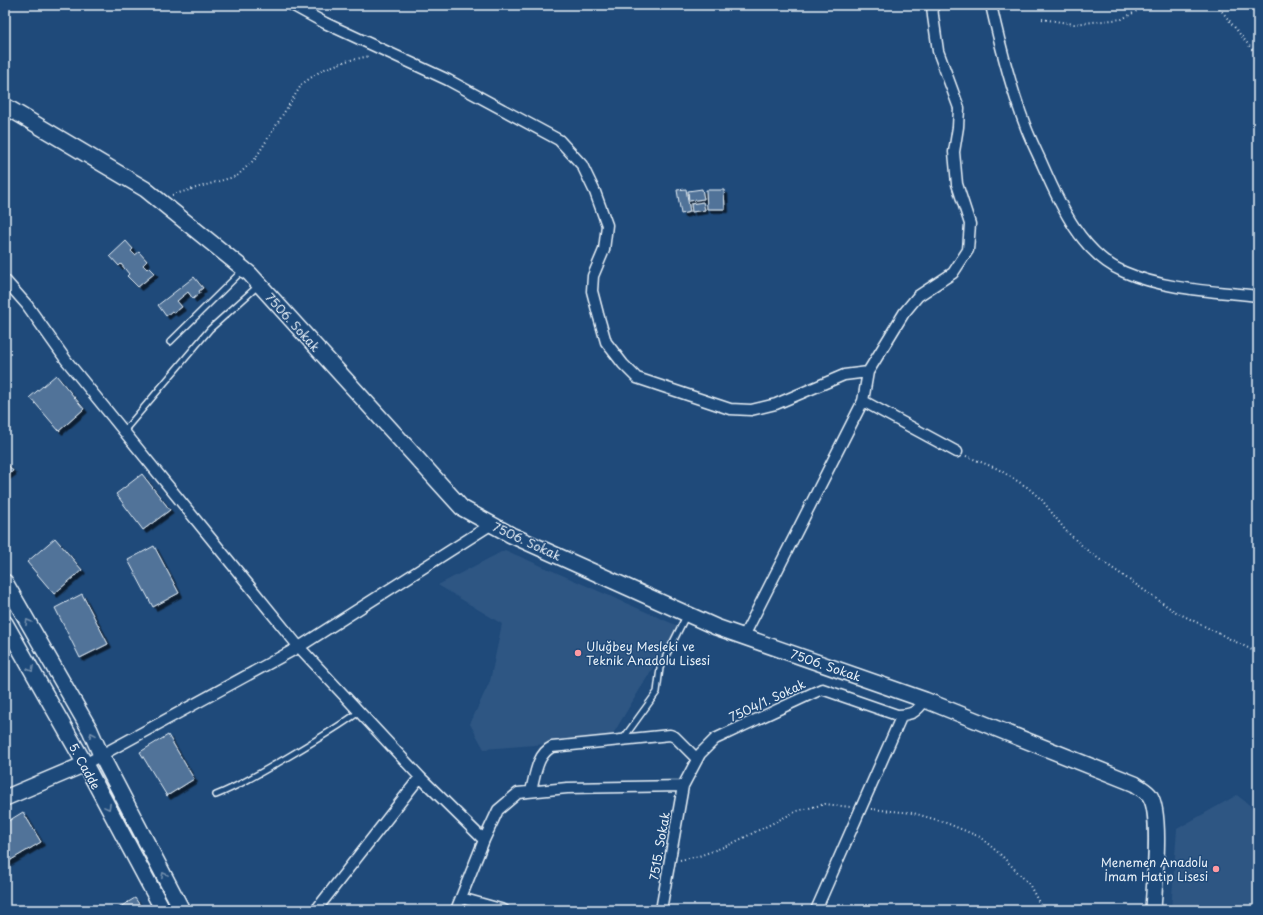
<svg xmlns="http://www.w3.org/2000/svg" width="1263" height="915" viewBox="0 0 1263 915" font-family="'Playpen Sans',sans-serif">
	<defs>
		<filter id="shadow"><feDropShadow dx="3.5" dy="3.5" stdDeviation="0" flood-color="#0009"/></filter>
	</defs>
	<rect width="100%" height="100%" fill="#1f4a7a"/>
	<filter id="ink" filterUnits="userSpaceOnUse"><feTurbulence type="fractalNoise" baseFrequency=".025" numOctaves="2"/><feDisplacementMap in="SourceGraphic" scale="8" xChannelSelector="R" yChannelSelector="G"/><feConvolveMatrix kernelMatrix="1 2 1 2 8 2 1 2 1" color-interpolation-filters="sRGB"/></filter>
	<g filter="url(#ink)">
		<path fill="#2e5683" d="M505 550 678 626 610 739 484 749 470 724 490 681 502 624 438 585Z
			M1237 795 1258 812V910H1171L1177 829Z"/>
		<path fill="#517399" stroke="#e8f1f8" filter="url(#shadow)" d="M686 189 690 212 681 214 677 190Z
			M702 189 704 199 689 201 688 191Z
			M706 190H724L725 209H707Z
			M703 202 705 210 692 212 691 204Z
			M126 241 133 249 131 251 135 255 139 252 147 261 143 265 147 269 149 267 155 273 138 287 127 276 129 274 121 264 119 266 110 256Z
			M194 277 203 288 199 291 200 293 193 299 188 292 177 301 182 307 174 313 172 311 166 316 158 305Z
			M56 375 84 409 59 431 30 397Z
			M5 461 13 471 5 477Z
			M142 474 170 510 143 530 116 494Z
			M55 538 82 570 54 594 27 562Z
			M154 546 179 593 153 607 128 560Z
			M82 594 108 644 80 658 55 608Z
			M168 735 194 779 167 796 140 752Z
			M23 812 41 842 6 863 5 823Z
			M135 898 143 910H115Z"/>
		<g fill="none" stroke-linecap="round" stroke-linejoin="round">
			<g stroke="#e8f1f8" stroke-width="8">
				<path id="lane" d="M170 342 242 271
					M124 431 210 329 259 285
					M623 739 657 692 660 668 686 616
					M216 795C239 786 260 773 281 761 308 745 334 730 359 712"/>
			</g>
			<g stroke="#e8f1f8" stroke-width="13">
				<path id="street" d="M292 5 325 23 448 80 559 140 582 165 595 192 607 225 604 250 593 276 592 291 598 314 606 342 623 364 637 378 730 409 751 410 776 404 844 375 868 372
					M991 5C1000 45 1010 86 1025 125 1030 139 1037 152 1043 166 1060 205 1082 254 1124 272 1166 290 1214 291 1258 296
					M5 280 27 305 66 360 299 647 420 777 484 840
					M863 401 957 452
					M744 636 863 401 868 372 904 313 918 296 953 273 968 250 970 224 957 184 954 152 958 127 959 108 938 51 933 16 932 5
					M85 764 299 647 492 524
					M531 791C535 776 537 754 552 747L670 735 675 737 697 759
					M461 898 504 910
					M316 910 420 777
					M456 910 484 840 498 810 518 793 567 788 683 786
					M661 910 683 786 700 754 715 739 813 693 822 689 897 715C912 715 917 712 925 700
					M816 910 902 715"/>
			</g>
			<g stroke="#e8f1f8" stroke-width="18">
				<path id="secondary" d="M5 106 145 189 250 274 462 508 511 535 716 627 925 700 1135 784C1140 788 1147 791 1150 796 1162 814 1154 886 1153 910
					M5 582 90 730 101 755 182 910
					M5 623 85 764 163 910
					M5 798 85 764"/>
			</g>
			<path stroke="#e8f1f8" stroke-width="2" stroke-dasharray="1 3" stroke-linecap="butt" d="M1217 5 1258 57
				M1042 19 1074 24 1122 19 1148 5
				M172 195 237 176 255 159 302 84 322 70 346 61 370 56
				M966 456 998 469 1027 487 1042 500 1066 531 1089 552 1174 611 1258 653
				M871 809 913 813 944 822 980 837 1001 855 1029 884 1043 910
				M680 860 699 856 729 845 797 811 825 804 850 807"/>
			<use href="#lane" stroke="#1f4a7a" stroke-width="5"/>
			<use href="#street" stroke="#1f4a7a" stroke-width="10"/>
			<use href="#secondary" stroke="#1f4a7a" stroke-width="15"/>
		</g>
		<defs><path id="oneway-chevron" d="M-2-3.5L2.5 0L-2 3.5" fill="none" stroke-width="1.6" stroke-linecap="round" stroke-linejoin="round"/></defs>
		<g stroke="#6f8dac">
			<use href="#oneway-chevron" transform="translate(28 622) rotate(-120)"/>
			<use href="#oneway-chevron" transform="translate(31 669) rotate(61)"/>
			<use href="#oneway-chevron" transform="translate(92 735) rotate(-114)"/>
			<use href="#oneway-chevron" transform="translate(108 807) rotate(62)"/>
			<use href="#oneway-chevron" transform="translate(164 875) rotate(-118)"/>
		</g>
	</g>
	<g fill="#ff9aa2" stroke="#1f4a7a" stroke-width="1.5">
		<circle cx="578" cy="653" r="4"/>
		<circle cx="1216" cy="869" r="4"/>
	</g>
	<g text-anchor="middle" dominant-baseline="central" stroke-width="3" stroke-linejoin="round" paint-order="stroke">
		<g font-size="12" fill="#e8f1f8" stroke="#1f4a7a">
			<text transform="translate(293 322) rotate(48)">7506. Sokak</text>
			<text transform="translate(527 541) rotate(25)">7506. Sokak</text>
			<text transform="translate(826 665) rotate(19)">7506. Sokak</text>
			<text transform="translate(767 700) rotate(-25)">7504/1. Sokak</text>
			<text transform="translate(85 766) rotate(61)">5. Cadde</text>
			<text transform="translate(659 846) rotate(-80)">7515. Sokak</text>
		</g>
		<g font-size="12" fill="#e8f1f8" stroke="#1f4a7a" text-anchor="start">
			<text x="586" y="646">Uluğbey Mesleki ve<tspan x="586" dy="14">Teknik Anadolu Lisesi</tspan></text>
			<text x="1208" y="862" text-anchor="end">Menemen Anadolu<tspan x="1208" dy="14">İmam Hatip Lisesi</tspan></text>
		</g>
	</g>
	<rect width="1263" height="915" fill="none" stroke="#1f4a7a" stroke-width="20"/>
	<rect x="10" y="10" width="1243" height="895" fill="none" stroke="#e8f1f8" stroke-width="1.5" filter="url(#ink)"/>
</svg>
